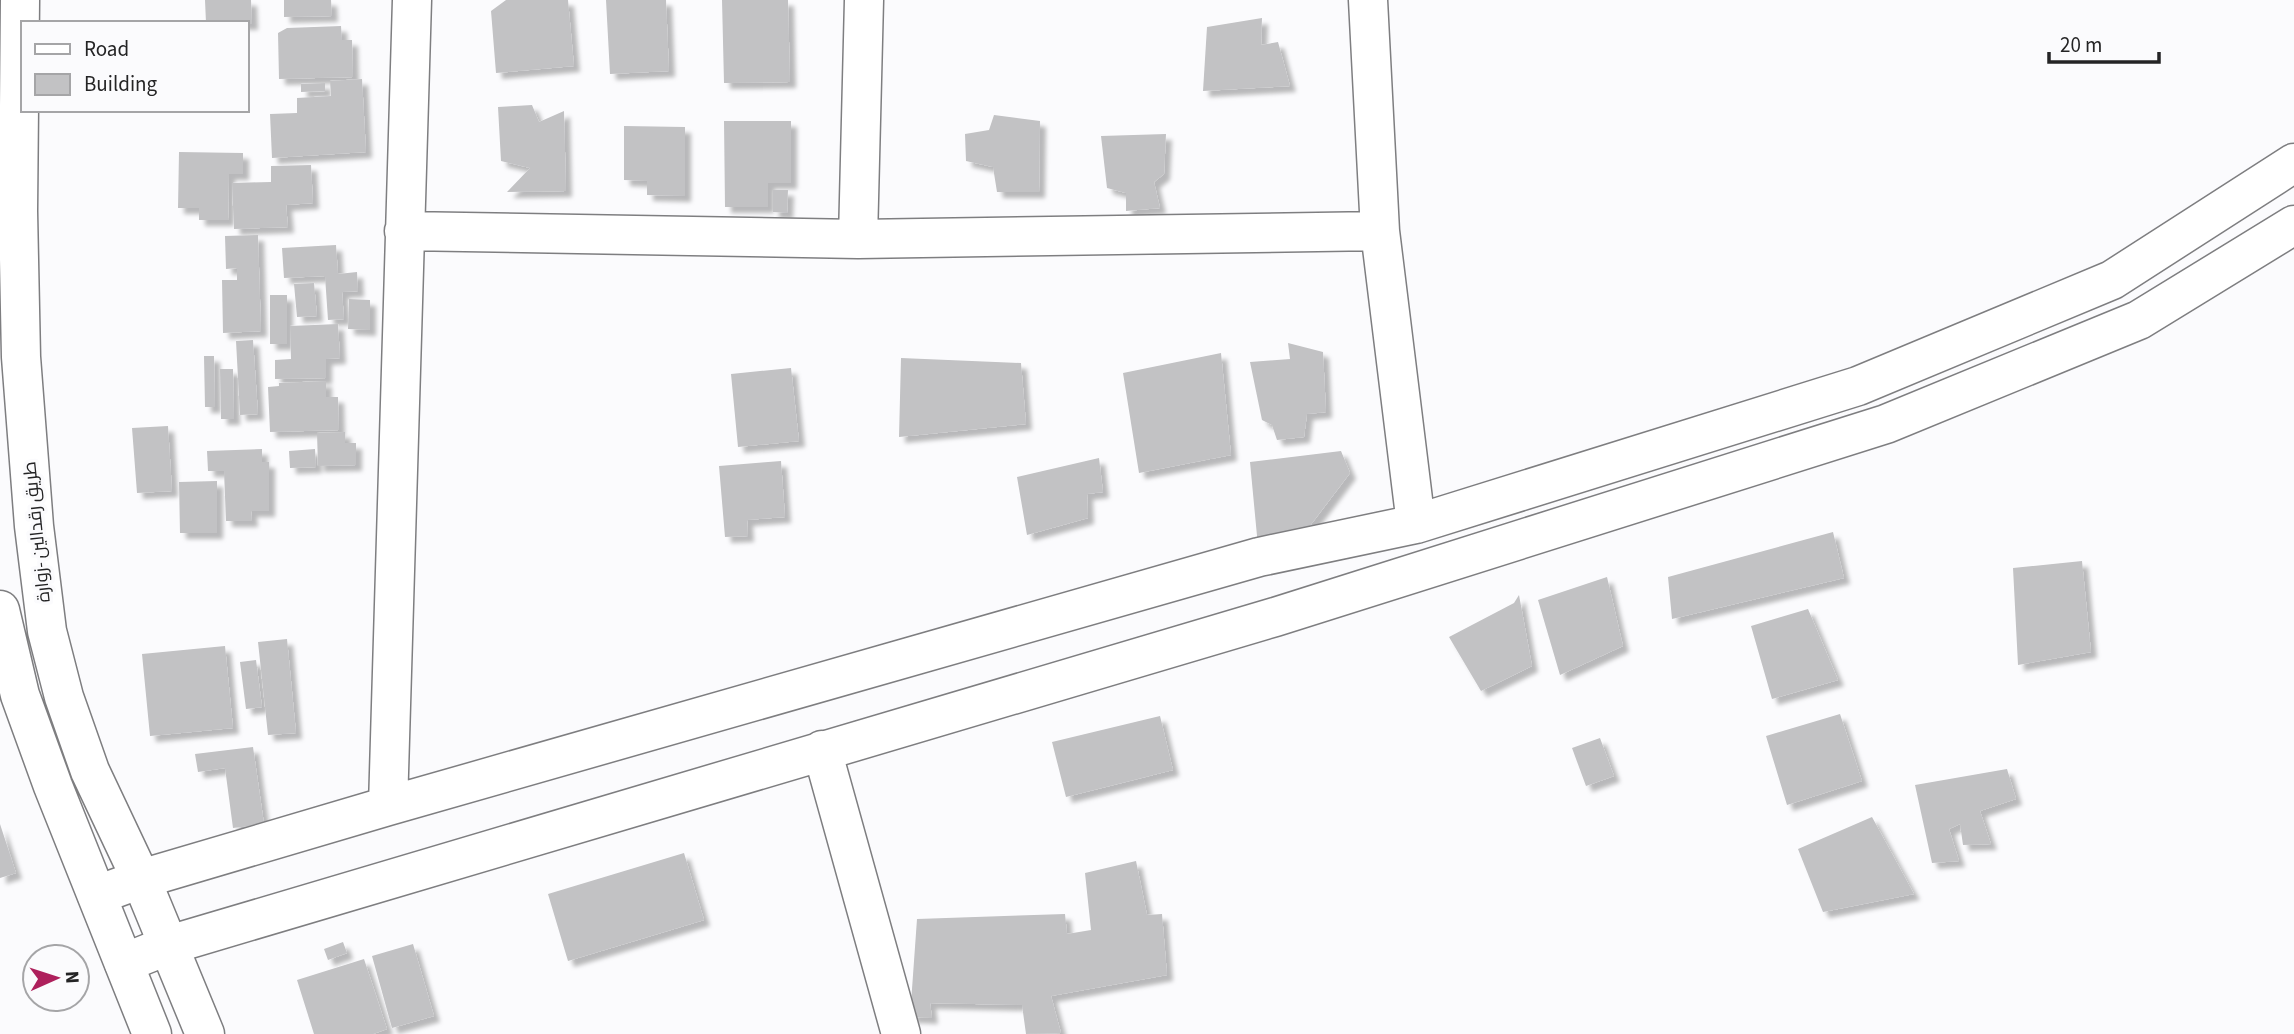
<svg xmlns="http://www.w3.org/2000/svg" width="2294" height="1034" viewBox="0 0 2294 1034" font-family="'Source Sans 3',Cairo,sans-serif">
	<defs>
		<filter id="shadow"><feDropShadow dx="6" dy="6" stdDeviation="2" flood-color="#0004"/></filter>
	</defs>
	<rect width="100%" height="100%" fill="#fbfbfd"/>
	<path fill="#c2c2c4" filter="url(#shadow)" d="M205 0H251L252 24 206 23Z
		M284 0H331L332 16 284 17Z
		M506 0H568L574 66 496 73 491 11Z
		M606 0H666L669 71 610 74Z
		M722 0H788L790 82 724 83Z
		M1262 18 1261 45 1278 42 1290 86 1203 91 1207 27Z
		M341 26 342 40H352L353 77 279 79 278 33 287 28Z
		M362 79 366 152 272 158 270 114 297 113V98L331 96 330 81Z
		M325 83V91L301 92V84Z
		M532 105 539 122 564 111 566 191 507 192 530 168 501 161 498 107Z
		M994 115 1040 121 1039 192H997L993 167 966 161 965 134 989 130Z
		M724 121H791V183H768V207H725Z
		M624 126 685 127V196L647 195V181L624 180Z
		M1166 134 1164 174 1154 182 1160 208 1126 211V193L1107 188 1101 136Z
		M179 152 243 153V174H229L228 220H199V208H178Z
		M311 165 313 203 286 205 288 227 234 229 232 183 271 182V166Z
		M773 190H788L787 213 773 212Z
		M258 235 261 331 223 333 222 280H237V268L226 269 225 236Z
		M336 245 338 274 357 272 358 291 342 292 344 319 328 320 325 276 284 278 282 248Z
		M314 283 317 316 297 317 294 284Z
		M270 295H287V344H270Z
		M349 299 370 300V330L348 329Z
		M338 324 340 358 326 359V378L275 379V360L291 359 290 326Z
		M253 340 258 414 240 415 236 341Z
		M1288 343 1323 352 1326 412 1307 414 1304 437 1277 440 1272 425 1262 420 1250 362 1290 359Z
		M1221 353 1231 455 1139 473 1123 373Z
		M204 356H214L215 407H205Z
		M901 358 1021 363 1026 424 899 437Z
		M791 368 799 441 738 447 731 374Z
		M220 369H233L234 419H221Z
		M326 381V397H338L339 430 270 432 268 387 279 386V383Z
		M168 426 172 491 137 493 132 428Z
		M345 432V443H356V465L318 466 317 433Z
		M262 449V462H269V511H251L252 521H226L224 471H208L207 451Z
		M315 449 316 467 290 468 289 451Z
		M1341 451 1350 473 1303 535 1259 557 1250 462Z
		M1099 458 1103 492 1087 494 1088 518 1027 535 1017 477Z
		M781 461 785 517 747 520 748 536 725 537 719 466Z
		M217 481V533H180L179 482Z
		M1833 532 1844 578 1672 619 1668 577Z
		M2082 561 2091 652 2018 665 2013 568Z
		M1607 577 1623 646 1560 675 1538 600Z
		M1519 595 1532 666 1481 691 1449 637 1514 603Z
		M1808 609 1838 680 1772 699 1751 626Z
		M287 639 296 733 268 735 258 642Z
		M225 646 233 728 150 736 142 654Z
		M256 660 262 707 246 709 240 662Z
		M1840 714 1862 781 1787 805 1766 736Z
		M1160 716 1173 770 1066 797 1052 742Z
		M1600 738 1614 776 1586 786 1572 748Z
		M253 747 264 824 233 828 225 768 198 772 195 754Z
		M2007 769 2016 799 1980 811 1991 844 1963 845 1960 824 1949 829 1959 861 1932 863 1915 785Z
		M1872 817 1914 894 1823 912 1798 849Z
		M0 824 16 873 0 878Z
		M684 853 704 920 568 961 548 894Z
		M1136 861 1147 915 1162 914 1167 975 1051 996 1061 1033 1026 1034 1022 1005 930 1003 932 1018 910 1017 917 919 1065 914 1067 934 1091 930 1085 873Z
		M343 942 347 953 328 960 324 949Z
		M413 944 434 1016 392 1028 372 956Z
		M364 959 387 1029 373 1034H314L297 980Z"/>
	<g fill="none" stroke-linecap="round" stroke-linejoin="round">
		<g stroke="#7e7e80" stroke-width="41">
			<path id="minor" d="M1368 0 1380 231 1416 524
				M404 231 858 239 1380 231
				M858 239 864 0
				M822 750 901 1034
				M388 806 412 0
				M97 895 141 879 388 806 1259 557 1416 524 1858 386 2112 280 2294 163
				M124 963 169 945 1275 617 1886 424 2139 320 2294 225"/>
		</g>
		<g stroke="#7e7e80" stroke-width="41">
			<path id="major" d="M20 0 18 211 21 357 34 526 47 631 64 697 90 771 141 879 205 1034
				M0 610 20 695 53 786 152 1034"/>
		</g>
		<use href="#minor" stroke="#fff" stroke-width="38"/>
		<use href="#major" stroke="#fff" stroke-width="38"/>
	</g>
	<g text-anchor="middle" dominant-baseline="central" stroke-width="7" stroke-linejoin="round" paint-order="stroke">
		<g font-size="18" fill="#242425" stroke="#fbfbfd">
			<text transform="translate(37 532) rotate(-96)">طريق رقدالين -زوارة</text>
		</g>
	</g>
	<rect x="21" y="21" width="228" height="91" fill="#fbfbfd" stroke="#a5a5a7" stroke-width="2"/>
	<rect x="35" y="44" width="35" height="10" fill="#ffffff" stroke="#a5a5a7" stroke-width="2"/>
	<text x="84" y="56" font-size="21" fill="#242425">Road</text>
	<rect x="35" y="74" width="35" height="21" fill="#c2c2c4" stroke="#a5a5a7" stroke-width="2"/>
	<text x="84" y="91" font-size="21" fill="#242425">Building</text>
	<g transform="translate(56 978) rotate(87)"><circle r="33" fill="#fbfbfd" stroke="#a5a5a7" stroke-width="2"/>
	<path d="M0-5L12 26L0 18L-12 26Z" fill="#ae205c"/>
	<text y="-10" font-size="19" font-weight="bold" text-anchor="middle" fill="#242425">N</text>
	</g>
	<path d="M2049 52v10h110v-10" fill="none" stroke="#242425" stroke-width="3.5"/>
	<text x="2060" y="52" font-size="21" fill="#242425" stroke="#fbfbfd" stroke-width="5" paint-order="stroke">20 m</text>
</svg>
